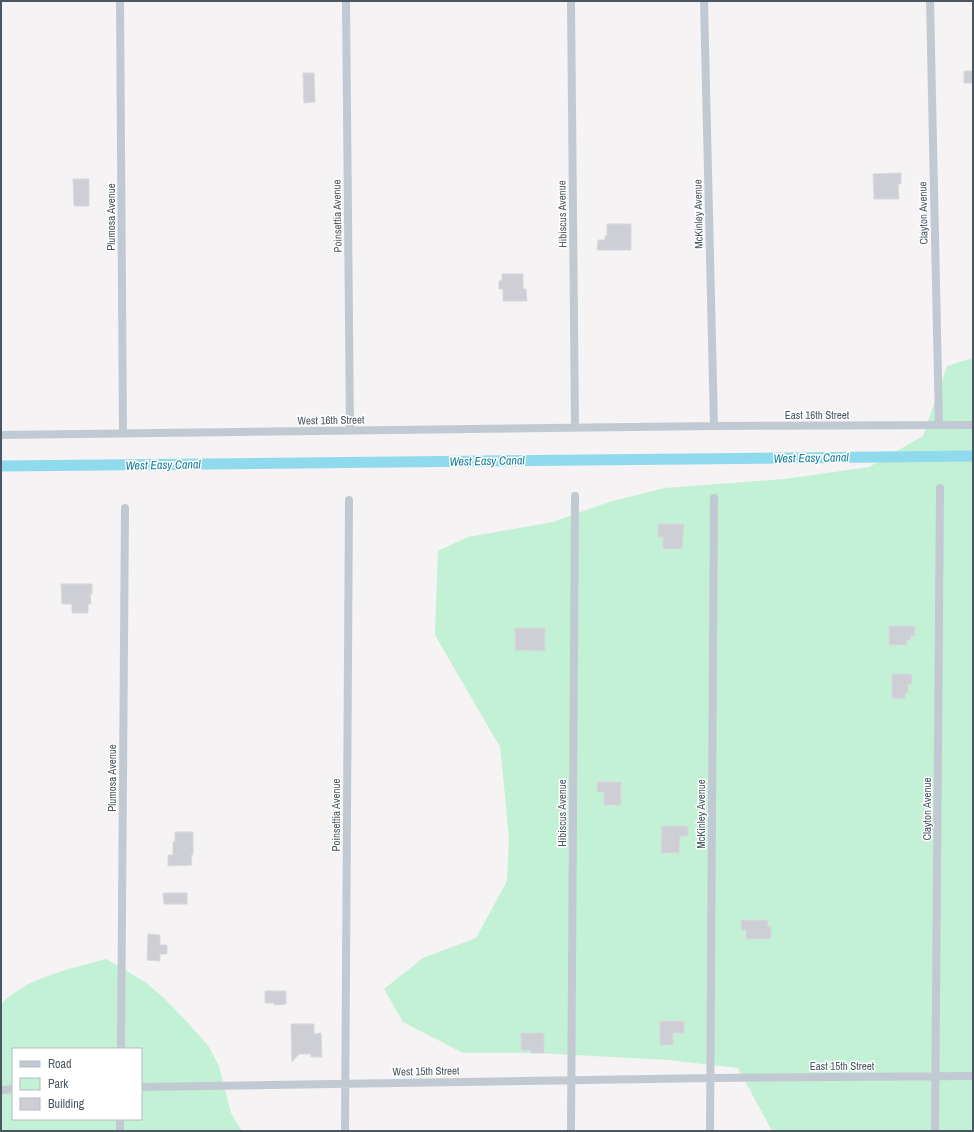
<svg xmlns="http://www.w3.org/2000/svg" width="974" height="1132" viewBox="0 0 974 1132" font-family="'Archivo Narrow',sans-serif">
	<rect width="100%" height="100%" fill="#f5f3f3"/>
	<path fill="#c3f1d5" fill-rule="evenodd" d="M973 358V1131H772L738 1068 668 1060 536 1053H463L403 1022 384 989 423 958 476 938 507 881 509 839 503 775 500 747 435 635 438 551 468 537 553 522 609 502 665 488 785 479 869 467 923 436 947 366Z
		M106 959 145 982 164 998 189 1024 209 1047 219 1066 231 1113 242 1131H1V1004C28 977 70 969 106 959ZM13 1049H141V1119H13Z"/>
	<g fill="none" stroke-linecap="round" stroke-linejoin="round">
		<path stroke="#90daee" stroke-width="11" d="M1 466 973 456"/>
	</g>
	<path fill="#cdcfd5" stroke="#d7d9de" d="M964 71H973V83H964Z
		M303 73H314L315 102 304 103Z
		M901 173V184H898L899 199H874L873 174Z
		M73 179H89V206H74Z
		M607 224H631V250H597L598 240H605V236H607Z
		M502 274H523V289H526L527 301H503V289H499V281L502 280Z
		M658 524H684L682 549H663V537H658Z
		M61 584H92V594H90L91 604H88V613H72V604H62Z
		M889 626H915V636H911V640H907V645H889Z
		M515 628H545V651L515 650Z
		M892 674H912V684H908V693H905V699L892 698Z
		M597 782H621V805H604V792H597Z
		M662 826H688V836H680L679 853H661Z
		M175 832H193V855H191L192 865 168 866V855H173V842H175Z
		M163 893H187V904H164Z
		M741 920H768V927H771V939H746V930H741Z
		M148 934 160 935V945H167V954H160V961L147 960Z
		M265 991H286V1004L274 1005V1003H265Z
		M660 1021H684V1033H673V1045H660Z
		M291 1024H314V1034L321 1033 322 1057H311V1054H299L292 1062Z
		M521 1033H544V1053H531V1050H521Z"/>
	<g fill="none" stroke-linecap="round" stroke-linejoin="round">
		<path stroke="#c1cad2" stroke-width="8" d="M120 1 123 433
			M346 1 350 430
			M571 1 575 427
			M704 1 714 426
			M930 1 939 425
			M1 435 714 426 973 425
			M121 1049 125 508
			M141 1087 711 1078 973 1076
			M1 1090 13 1089
			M120 1131V1119
			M345 1131 349 500
			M571 1131 575 496
			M710 1131 714 498
			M935 1131 940 488"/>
	</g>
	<g text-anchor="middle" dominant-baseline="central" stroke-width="3" stroke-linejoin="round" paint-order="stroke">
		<g font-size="11" fill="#4a5661" stroke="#fff">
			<text transform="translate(923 213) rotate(-91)">Clayton Avenue</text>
			<text transform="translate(562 214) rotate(-91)">Hibiscus Avenue</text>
			<text transform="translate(698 214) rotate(-91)">McKinley Avenue</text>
			<text transform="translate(337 216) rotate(-91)">Poinsettia Avenue</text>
			<text transform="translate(111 217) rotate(-90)">Plumosa Avenue</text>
			<text x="817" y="415">East 16th Street</text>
			<text transform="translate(331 420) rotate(-1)">West 16th Street</text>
			<text transform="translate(112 778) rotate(-90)">Plumosa Avenue</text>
			<text transform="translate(927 809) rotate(-90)">Clayton Avenue</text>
			<text transform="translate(562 813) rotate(-90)">Hibiscus Avenue</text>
			<text transform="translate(701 814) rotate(-90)">McKinley Avenue</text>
			<text transform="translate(336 815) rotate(-90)">Poinsettia Avenue</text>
			<text x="842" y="1066">East 15th Street</text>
			<text transform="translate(426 1071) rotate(-1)">West 15th Street</text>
		</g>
		<g font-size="12" font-style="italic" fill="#0c7c9b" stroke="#fff">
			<text transform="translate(811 458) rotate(-1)">West Easy Canal</text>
			<text transform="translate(487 461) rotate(-1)">West Easy Canal</text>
			<text transform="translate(163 465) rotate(-1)">West Easy Canal</text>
		</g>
	</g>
	<rect width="974" height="1132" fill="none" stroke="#4a5661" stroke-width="4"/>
	<rect x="12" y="1048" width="130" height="72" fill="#ffffff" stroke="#b7bbc0"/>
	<rect x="20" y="1061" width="20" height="6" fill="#c1cad2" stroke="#b7bbc0"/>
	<text x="48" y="1068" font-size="12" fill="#4a5661">Road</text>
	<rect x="20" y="1078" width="20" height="12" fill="#c3f1d5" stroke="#b7bbc0"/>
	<text x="48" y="1088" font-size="12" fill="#4a5661">Park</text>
	<rect x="20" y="1098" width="20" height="12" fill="#cdcfd5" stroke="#b7bbc0"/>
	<text x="48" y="1108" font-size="12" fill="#4a5661">Building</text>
</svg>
